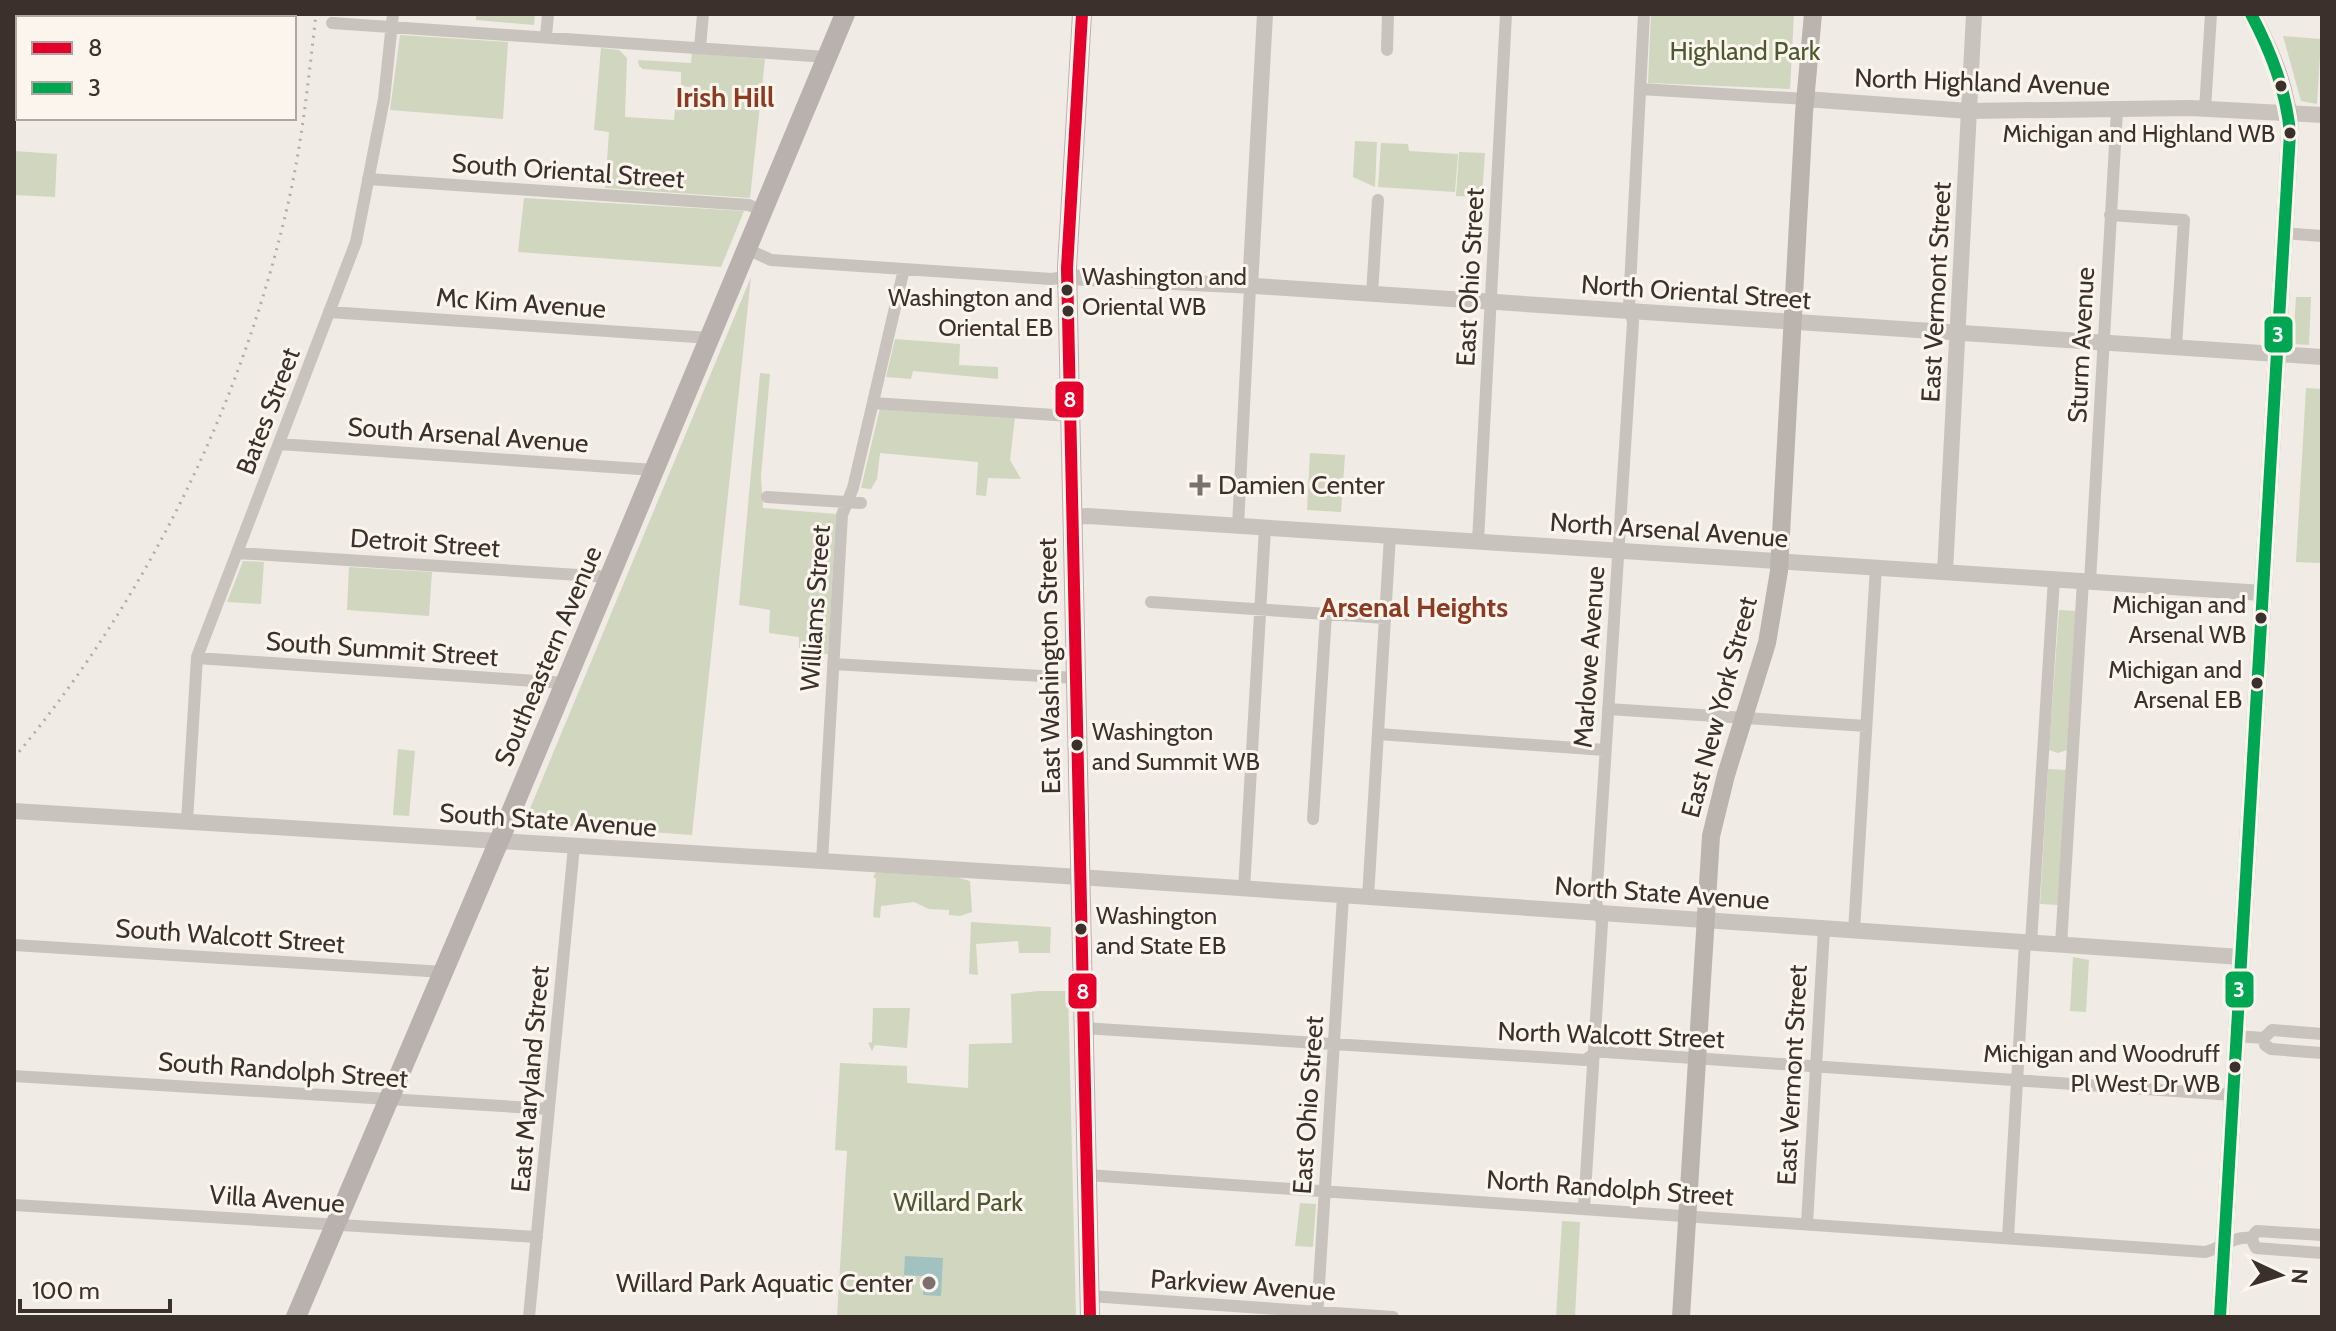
<svg xmlns="http://www.w3.org/2000/svg" width="2336" height="1331" viewBox="0 0 2336 1331" font-family="Cabin,sans-serif">
	<rect width="100%" height="100%" fill="#f0ebe5"/>
	<path fill="#d1d6bf" d="M476 14H535L534 25 476 20Z
		M1651 14H1794L1790 89 1648 83Z
		M400 35 508 42 503 119 390 110Z
		M2283 36 2321 39 2317 104 2301 101Z
		M601 48 619 50 627 58 625 117 674 120 676 98 690 99 691 87 681 86V72L643 69 639 66 638 60 691 63 692 53 765 59 750 198 605 188 609 132 594 130Z
		M1355 141 1377 142 1375 187 1353 177Z
		M1381 143 1408 144 1409 151 1458 154 1455 192 1378 187Z
		M14 151 57 154 55 197 14 195Z
		M1459 152 1485 153 1482 197 1456 196Z
		M524 198 744 211 721 267 518 252Z
		M751 277 692 835 524 823Z
		M2296 297H2311L2309 345 2293 344Z
		M895 339 960 344 959 365 998 367V379L913 371 911 379 886 377Z
		M760 373 770 374 761 476 763 508 836 514 828 654 799 652V637L769 633 770 610 739 605Z
		M2306 388 2322 389V563L2296 562Z
		M880 408 1015 417 1010 460 1021 479 988 478 986 496 976 495 978 462 880 453 877 479 871 489 861 488Z
		M1310 453 1345 455 1341 512 1307 510Z
		M243 561 264 562 261 604 227 602Z
		M349 567 432 572 429 616 347 610Z
		M2059 610 2076 611 2067 750 2058 753 2049 750Z
		M398 749 415 751 409 816 393 815Z
		M2048 769 2066 770 2058 905 2040 904Z
		M876 872 957 877 970 881 972 912 960 916 949 915V910L929 909 914 902 881 906 880 918 873 917 876 879 873 877Z
		M971 922 1051 927 1050 953H1019L1018 941 976 944 978 975 969 974Z
		M2073 957 2089 960 2086 1012 2070 1011Z
		M1038 991H1068L1076 1317H837L847 1151 835 1150 840 1063 907 1066V1083L968 1088 969 1044 1012 1043 1011 994Z
		M873 1008H910L907 1048 875 1045 872 1051 868 1043 872 1042Z
		M1300 1203 1316 1204 1313 1247 1295 1246Z
		M1562 1221 1580 1222 1575 1317H1556Z"/>
	<path fill="#a1c2c1" d="M905 1256 943 1258 941 1296 923 1295 924 1276 904 1275Z"/>
	<g fill="none" stroke-linecap="round" stroke-linejoin="round">
		<path stroke="#c9c3be" stroke-width="12" d="M332 23 827 57
			M546 36 548 14
			M700 47 703 14
			M1387 50 1388 14
			M1640 89 1805 99
			M2205 109 2211 14
			M368 179 749 205 763 211
			M2110 215 2184 220 2176 347
			M2284 233 2322 236
			M747 249 771 260 1051 279 1067 277
			M1372 294 1378 200
			M329 312 710 338
			M873 403 1070 416
			M279 444 654 470
			M767 497 861 503
			M1238 526 1250 287
			M1478 541 1506 14
			M237 553 610 577
			M2090 582 2117 110
			M1151 602 1385 618
			M197 658 565 683
			M833 664 1076 678
			M1608 709 1866 726
			M1378 734 1605 750
			M1313 819 1326 614
			M187 821 197 657 356 242 384 99 393 14
			M822 861 842 515 853 488 904 269
			M1244 889 1265 528
			M1368 897 1390 536
			M1854 931 1876 567
			M2031 943 2054 579
			M14 945 444 972
			M2061 945 2083 581
			M1083 1028 1585 1060 1597 1052H1605L2233 1095
			M2236 1036 2264 1038 2272 1030 2322 1034
			M2264 1038 2265 1045 2271 1049 2322 1053
			M14 1076 549 1109
			M1087 1175 2205 1252C2222 1248 2232 1236 2251 1238L2257 1231 2322 1235
			M14 1205 537 1237
			M1584 1208 1602 923 1596 902 1633 322 1629 306 1644 14
			M1807 1224 1824 929
			M2008 1238 2025 942
			M2251 1238 2256 1248 2322 1253
			M1090 1296 1393 1317
			M529 1317 574 846
			M1317 1317 1343 896"/>
		<path stroke="#c9c3be" stroke-width="16" d="M1805 99 1969 111 2190 108 2322 115
			M1067 277 1255 286 2322 357
			M1250 287 1265 14
			M1072 517 1088 516 2263 593
			M1945 572 1974 14
			M14 811 1064 876 2241 957"/>
		<path stroke="#bab3ae" stroke-width="18" d="M1681 1317 1711 836 1726 775 1767 643 1779 571 1804 113 1813 14
			M2220 1317 2290 133C2288 90 2271 51 2251 14"/>
		<path stroke="#b8b1ad" stroke-width="20" d="M1082 14 1067 268 1090 1317
			M296 1317 499 841 845 14"/>
		<path stroke="#b1aca8" stroke-width="3" stroke-dasharray="2 6" stroke-linecap="butt" d="M14 758C149 596 244 400 290 195 303 135 309 75 316 14"/>
		<g stroke="#fbf5ee" stroke-width="18">
			<path id="bus-1" d="M1082 14 1067 268 1090 1317"/>
		</g>
		<g stroke="#fbf5ee" stroke-width="18">
			<path id="bus-2" d="M2220 1317 2290 133C2286 90 2271 52 2251 14"/>
		</g>
		<use href="#bus-1" stroke="#e4002b" stroke-width="12"/>
		<use href="#bus-2" stroke="#00a651" stroke-width="12"/>
	</g>
	<g fill="#3b302b" stroke="#fbf5ee" stroke-width="3">
		<circle cx="2281" cy="86" r="7"/>
		<circle cx="2290" cy="133" r="7"/>
		<circle cx="1067" cy="290" r="7"/>
		<circle cx="1068" cy="311" r="7"/>
		<circle cx="2261" cy="618" r="7"/>
		<circle cx="2257" cy="683" r="7"/>
		<circle cx="1077" cy="745" r="7"/>
		<circle cx="1081" cy="929" r="7"/>
		<circle cx="2235" cy="1067" r="7"/>
	</g>
	<g fill="#7a716c" stroke="#fbf5ee" stroke-width="3">
		<path d="M1196 473h8v8h8v8h-8v8h-8v-8h-8v-8h8z"/>
		<circle cx="929" cy="1283" r="8"/>
	</g>
	<g text-anchor="middle" dominant-baseline="central" stroke-width="6" stroke-linejoin="round" paint-order="stroke">
		<g font-size="24" fill="#3b302b" stroke="#fbf5ee" text-anchor="end">
			<text x="2275" y="133">Michigan and Highland WB</text>
			<text x="1082" y="276" text-anchor="start">Washington and<tspan x="1082" dy="30">Oriental WB</tspan></text>
			<text x="1053" y="297">Washington and<tspan x="1053" dy="30">Oriental EB</tspan></text>
			<text x="2246" y="604">Michigan and<tspan x="2246" dy="30">Arsenal WB</tspan></text>
			<text x="2242" y="669">Michigan and<tspan x="2242" dy="30">Arsenal EB</tspan></text>
			<text x="1092" y="731" text-anchor="start">Washington<tspan x="1092" dy="30">and Summit WB</tspan></text>
			<text x="1096" y="915" text-anchor="start">Washington<tspan x="1096" dy="30">and State EB</tspan></text>
			<text x="2220" y="1053">Michigan and Woodruff<tspan x="2220" dy="30">Pl West Dr WB</tspan></text>
		</g>
		<g font-size="26" fill="#4a5a2e" stroke="#fbf5ee">
			<text x="1745" y="51">Highland Park</text>
			<text x="958" y="1202">Willard Park</text>
		</g>
		<g font-size="26" fill="#3b302b" stroke="#fbf5ee">
			<text transform="translate(1982 82) rotate(2)">North Highland Avenue</text>
			<text transform="translate(568 171) rotate(4)">South Oriental Street</text>
			<text transform="translate(1470 277) rotate(-87)">East Ohio Street</text>
			<text transform="translate(1696 292) rotate(4)">North Oriental Street</text>
			<text transform="translate(1936 292) rotate(-87)">East Vermont Street</text>
			<text transform="translate(521 303) rotate(4)">Mc Kim Avenue</text>
			<text transform="translate(2081 345) rotate(-87)">Sturm Avenue</text>
			<text transform="translate(268 411) rotate(-69)">Bates Street</text>
			<text transform="translate(468 435) rotate(4)">South Arsenal Avenue</text>
			<text transform="translate(1669 530) rotate(4)">North Arsenal Avenue</text>
			<text transform="translate(425 543) rotate(4)">Detroit Street</text>
			<text transform="translate(815 608) rotate(-86)">Williams Street</text>
			<text transform="translate(382 649) rotate(4)">South Summit Street</text>
			<text transform="translate(548 656) rotate(-67)">Southeastern Avenue</text>
			<text transform="translate(1589 657) rotate(-86)">Marlowe Avenue</text>
			<text transform="translate(1049 666) rotate(-91)">East Washington Street</text>
			<text transform="translate(1719 707) rotate(-75)">East New York Street</text>
			<text transform="translate(548 820) rotate(4)">South State Avenue</text>
			<text transform="translate(1662 893) rotate(4)">North State Avenue</text>
			<text transform="translate(230 936) rotate(4)">South Walcott Street</text>
			<text transform="translate(1611 1035) rotate(2)">North Walcott Street</text>
			<text transform="translate(283 1070) rotate(4)">South Randolph Street</text>
			<text transform="translate(1792 1075) rotate(-87)">East Vermont Street</text>
			<text transform="translate(530 1079) rotate(-85)">East Maryland Street</text>
			<text transform="translate(1308 1105) rotate(-86)">East Ohio Street</text>
			<text transform="translate(1610 1188) rotate(4)">North Randolph Street</text>
			<text transform="translate(277 1199) rotate(4)">Villa Avenue</text>
			<text transform="translate(1243 1285) rotate(4)">Parkview Avenue</text>
		</g>
		<g font-size="26" fill="#3b302b" stroke="#fbf5ee" text-anchor="start">
			<text x="1218" y="485">Damien Center</text>
			<text x="913" y="1283" text-anchor="end">Willard Park Aquatic Center</text>
		</g>
		<g font-size="28" font-weight="bold" fill="#8c3b22" stroke="#fbf5ee">
			<text x="725" y="97">Irish Hill</text>
			<text x="1414" y="607">Arsenal Heights</text>
		</g>
	</g>
	<g stroke="#fbf5ee" stroke-width="3">
		<rect x="2263" y="315" width="31" height="39" rx="8" fill="#00a651"/>
		<rect x="1054" y="380" width="31" height="39" rx="8" fill="#e4002b"/>
		<rect x="2224" y="970" width="31" height="39" rx="8" fill="#00a651"/>
		<rect x="1067" y="972" width="31" height="38" rx="8" fill="#e4002b"/>
	</g>
	<g font-size="22" text-anchor="middle" font-weight="bold" fill="#fff">
		<text x="2278" y="342">3</text>
		<text x="1070" y="407">8</text>
		<text x="2239" y="997">3</text>
		<text x="1083" y="999">8</text>
	</g>
	<rect width="2336" height="1331" fill="none" stroke="#3b302b" stroke-width="32"/>
	<rect x="16" y="16" width="280" height="104" fill="#fbf5ee" stroke="#aea6a0" stroke-width="2"/>
	<rect x="32" y="42" width="40" height="12" fill="#e4002b" stroke="#aea6a0" stroke-width="2"/>
	<text x="88" y="56" font-size="24" fill="#3b302b">8</text>
	<rect x="32" y="82" width="40" height="12" fill="#00a651" stroke="#aea6a0" stroke-width="2"/>
	<text x="88" y="96" font-size="24" fill="#3b302b">3</text>
	<g transform="translate(2280 1275) rotate(94)" stroke="#fbf5ee" stroke-width="6" paint-order="stroke">
	<path d="M0-6L14 30L0 20L-14 30Z" fill="#3b302b"/>
	<text y="-12" font-size="22" font-weight="bold" text-anchor="middle" fill="#3b302b">N</text>
	</g>
	<path d="M20 1299v12h150v-12" fill="none" stroke="#3b302b" stroke-width="4"/>
	<text x="32" y="1299" font-size="24" fill="#3b302b" stroke="#fbf5ee" stroke-width="6" paint-order="stroke">100 m</text>
</svg>
